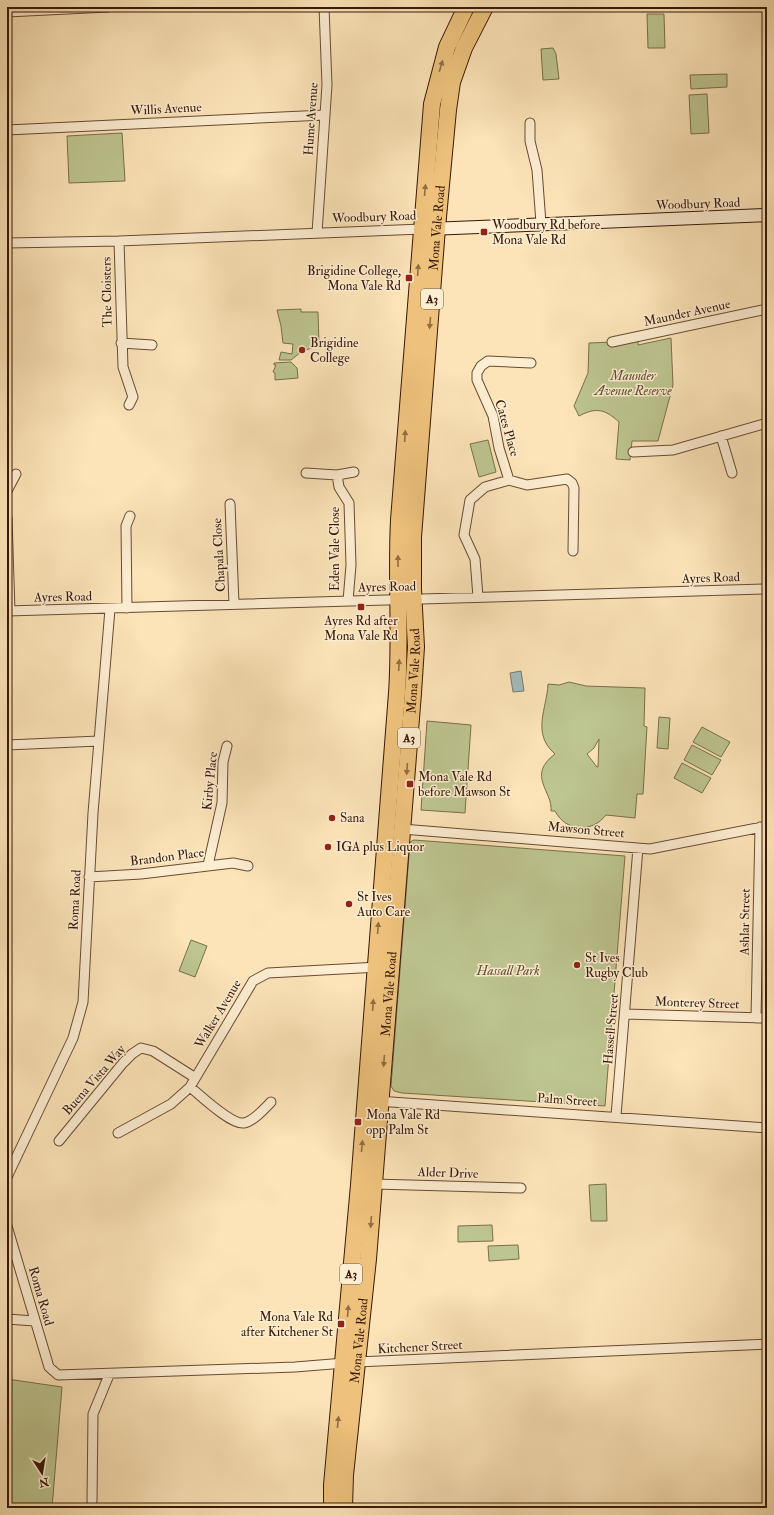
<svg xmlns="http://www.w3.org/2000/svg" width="774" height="1515" viewBox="0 0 774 1515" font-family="'IM FELL Double Pica',serif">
	<rect width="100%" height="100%" fill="#fce4b8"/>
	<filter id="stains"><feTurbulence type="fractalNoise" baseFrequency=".005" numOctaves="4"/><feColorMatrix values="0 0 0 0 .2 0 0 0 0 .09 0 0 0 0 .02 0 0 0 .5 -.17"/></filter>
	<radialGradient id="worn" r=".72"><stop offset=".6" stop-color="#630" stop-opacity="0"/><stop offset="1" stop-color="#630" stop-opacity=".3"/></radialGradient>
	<path fill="#bdc590" stroke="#7a6e4c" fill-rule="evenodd" d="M647 14H664L665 48H648Z
		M553 48 556 54 559 79 543 80 541 49Z
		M727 74V87L691 89 690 75Z
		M707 94 709 133 691 134 689 95Z
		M122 133 125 181 69 183 67 136Z
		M301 309V312H318L319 345 301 352 291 360H279L281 352 292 354 293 344 283 343 281 326 277 310Z
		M671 338 673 385 658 441H632L630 460 616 459 619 422C605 409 596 407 579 416L574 406 588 373 589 343 638 341V345Z
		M291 362 297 368 298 378 275 380V373L273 372 276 365H274V363Z
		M488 440 496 472 479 477 470 444Z
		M569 682 586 686 645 688 644 726 647 727 643 794H637L635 818 606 815C592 833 566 832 555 811H551C553 791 526 776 555 754 531 733 547 709 548 684L559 685ZM599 739 598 767H597L587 754 594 748Z
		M659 717 670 718 668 749 657 748Z
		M427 721 471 725 465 813 421 810Z
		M702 727 730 742 721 757 693 742Z
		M692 745 721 760 712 775 684 760Z
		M682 763 711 778 702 793 674 778Z
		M414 840 625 856 605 1106 402 1093 394 1091 391 1086 410 842Z
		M191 940 207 946 195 977 179 971Z
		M606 1184 607 1221H591L589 1185Z
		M492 1225 493 1241 458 1242V1226Z
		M518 1245 519 1259 489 1261 488 1246Z
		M7 1379 62 1387 52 1508H7Z"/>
	<path fill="#a3bcb9" stroke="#787a72" d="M521 671 524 691 513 692 510 673Z"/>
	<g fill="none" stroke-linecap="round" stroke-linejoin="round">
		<g stroke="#684b33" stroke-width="11">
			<path id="street" d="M7 12 108 7
				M530 123V141L537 170 541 223
				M7 130 325 115
				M317 233 327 85 324 7
				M119 241 123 367 133 397 129 405
				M7 243 119 241 422 229
				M612 342 767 309
				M121 343 152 345
				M721 436 732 473
				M633 452 673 450 767 423
				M306 473 337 475 354 472
				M337 475 339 487 349 503 351 565 348 601
				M509 480 499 448 493 416 477 380V373L481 366 488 361 531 363
				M7 491 16 474
				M230 504 234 604
				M7 518 10 611
				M478 597 475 559 464 535 470 500 485 487 509 480 527 485 567 479 572 483 574 488 573 551
				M127 608 126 526 130 516
				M7 611 767 589
				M7 745 99 741
				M402 829 650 849 767 826
				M208 865 222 803 223 762 227 746
				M89 877 141 874 233 863 248 866
				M625 1014 767 1018
				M756 1018 760 827
				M190 1087C200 1095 231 1125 244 1123 254 1121 264 1109 271 1102
				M377 1101 767 1128
				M616 1116 638 848
				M118 1133 171 1104 190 1087 253 981 268 973 379 967
				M59 1141 123 1063 132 1054 141 1048 153 1051 194 1077
				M7 1177 73 1038 83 1002 93 813 110 609
				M374 1184 521 1188
				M7 1226 49 1367 58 1375 295 1367 357 1362 767 1344
				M7 1319 34 1321
				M92 1501 93 1414 109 1375"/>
		</g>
		<g stroke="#371807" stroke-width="14">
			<path id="secondary" d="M429 229 767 215"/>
		</g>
		<g stroke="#371807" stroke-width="18">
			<g id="highway">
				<path d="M332 1508V1485L359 1185 397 693C401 635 396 578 399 520L432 104 447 47 466 7"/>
				<path id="s1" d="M344 1508 345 1475 368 1259 413 693 416 647 413 589V537L437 228 448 110 452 82 464 48 485 7"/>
			</g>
		</g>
		<use href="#street" stroke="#fdedd1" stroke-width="9"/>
		<use href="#secondary" stroke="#fdedd1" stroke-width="12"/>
		<use href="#highway" stroke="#eec27c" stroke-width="16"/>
	</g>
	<defs><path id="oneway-solid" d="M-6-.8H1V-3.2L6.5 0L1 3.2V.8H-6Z"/></defs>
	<g fill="#926d42">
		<use href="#oneway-solid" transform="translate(441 66) rotate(-73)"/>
		<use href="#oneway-solid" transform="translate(425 190) rotate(-85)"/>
		<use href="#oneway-solid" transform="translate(418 270) rotate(-86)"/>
		<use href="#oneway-solid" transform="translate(430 323) rotate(95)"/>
		<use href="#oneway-solid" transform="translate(405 436) rotate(-86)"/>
		<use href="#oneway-solid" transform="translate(398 561) rotate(-90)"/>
		<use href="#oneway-solid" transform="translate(399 665) rotate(-87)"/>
		<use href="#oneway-solid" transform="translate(407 769) rotate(94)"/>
		<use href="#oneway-solid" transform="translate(378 928) rotate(-86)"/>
		<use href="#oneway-solid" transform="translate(373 1005) rotate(-86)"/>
		<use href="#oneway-solid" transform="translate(384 1061) rotate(94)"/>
		<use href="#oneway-solid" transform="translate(362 1146) rotate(-85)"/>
		<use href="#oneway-solid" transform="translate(371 1222) rotate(94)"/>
		<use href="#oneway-solid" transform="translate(348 1311) rotate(-85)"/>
		<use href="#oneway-solid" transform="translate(338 1422) rotate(-84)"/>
	</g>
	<g fill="#8f2418" stroke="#fdedd1" stroke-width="1.5">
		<rect x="480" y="228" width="8" height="8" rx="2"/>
		<rect x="405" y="274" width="8" height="8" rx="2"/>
		<circle cx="302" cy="350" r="4"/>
		<rect x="357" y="603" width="8" height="8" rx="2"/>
		<rect x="406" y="780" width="8" height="8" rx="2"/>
		<circle cx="332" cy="818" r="4"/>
		<circle cx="328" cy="847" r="4"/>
		<circle cx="349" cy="904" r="4"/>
		<circle cx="577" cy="965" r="4"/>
		<rect x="354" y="1118" width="8" height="8" rx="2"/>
		<rect x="337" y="1320" width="8" height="8" rx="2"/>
	</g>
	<g text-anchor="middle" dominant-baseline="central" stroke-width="3" stroke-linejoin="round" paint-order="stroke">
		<g fill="#fdedd1" stroke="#725844" stroke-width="1">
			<rect x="421" y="289" width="22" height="20" rx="3"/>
			<rect x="398" y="728" width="22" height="20" rx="3"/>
			<rect x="340" y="1264" width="22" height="20" rx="3"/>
		</g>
		<g font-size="12" font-weight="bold" fill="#371807">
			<text x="432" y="299">A3</text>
			<text x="409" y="738">A3</text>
			<text x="351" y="1274">A3</text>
		</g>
		<g font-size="13" fill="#371807" stroke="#fdedd1">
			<text transform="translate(166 109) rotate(-3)">Willis Avenue</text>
			<text transform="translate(311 119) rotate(-86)">Hume Avenue</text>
			<text transform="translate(698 204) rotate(-2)">Woodbury Road</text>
			<text transform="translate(374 217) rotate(-2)">Woodbury Road</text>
			<text stroke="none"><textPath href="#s1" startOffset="1284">Mona Vale Road</textPath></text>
			<text transform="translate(107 292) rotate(-91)">The Cloisters</text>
			<text transform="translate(687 313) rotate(-12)">Maunder Avenue</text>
			<text transform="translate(507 428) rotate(74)">Cates Place</text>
			<text transform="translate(335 549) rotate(-90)">Eden Vale Close</text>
			<text transform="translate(219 555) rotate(-93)">Chapala Close</text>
			<text transform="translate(711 578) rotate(-2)">Ayres Road</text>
			<text transform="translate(387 587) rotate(-1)">Ayres Road</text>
			<text transform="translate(63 597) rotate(-1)">Ayres Road</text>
			<text stroke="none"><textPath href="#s1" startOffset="840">Mona Vale Road</textPath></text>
			<text transform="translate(210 781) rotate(-84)">Kirby Place</text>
			<text transform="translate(586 830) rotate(5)">Mawson Street</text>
			<text transform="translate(167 857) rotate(-7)">Brandon Place</text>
			<text transform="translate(75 900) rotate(-87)">Roma Road</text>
			<text transform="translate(745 922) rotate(-89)">Ashlar Street</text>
			<text stroke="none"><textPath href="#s1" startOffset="516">Mona Vale Road</textPath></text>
			<text transform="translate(697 1003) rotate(2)">Monterey Street</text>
			<text transform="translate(218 1014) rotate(-59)">Walker Avenue</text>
			<text transform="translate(611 1029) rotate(-85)">Hassell Street</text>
			<text transform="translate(94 1080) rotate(-49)">Buena Vista Way</text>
			<text transform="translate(567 1100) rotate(4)">Palm Street</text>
			<text transform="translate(448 1173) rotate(2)">Alder Drive</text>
			<text transform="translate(41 1296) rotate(74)">Roma Road</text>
			<text stroke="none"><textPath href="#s1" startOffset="168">Mona Vale Road</textPath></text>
			<text transform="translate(420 1347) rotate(-3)">Kitchener Street</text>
		</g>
		<g font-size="13" fill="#371807" stroke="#fdedd1" text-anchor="start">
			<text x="492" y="225">Woodbury Rd before<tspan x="492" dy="15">Mona Vale Rd</tspan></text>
			<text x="401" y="271" text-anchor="end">Brigidine College,<tspan x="401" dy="15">Mona Vale Rd</tspan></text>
			<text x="310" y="343">Brigidine<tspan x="310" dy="15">College</tspan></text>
			<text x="361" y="621" text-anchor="middle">Ayres Rd after<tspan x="361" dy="15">Mona Vale Rd</tspan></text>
			<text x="418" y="777">Mona Vale Rd<tspan x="418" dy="15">before Mawson St</tspan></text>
			<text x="340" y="818">Sana</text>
			<text x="336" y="847">IGA plus Liquor</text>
			<text x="357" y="897">St Ives<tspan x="357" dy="15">Auto Care</tspan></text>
			<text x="585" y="958">St Ives<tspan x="585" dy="15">Rugby Club</tspan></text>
			<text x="366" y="1115">Mona Vale Rd<tspan x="366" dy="15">opp Palm St</tspan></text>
			<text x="333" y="1317" text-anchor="end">Mona Vale Rd<tspan x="333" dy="15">after Kitchener St</tspan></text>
		</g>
		<g font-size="13" font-style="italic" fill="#5f4c30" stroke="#fdedd1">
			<text x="633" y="376">Maunder<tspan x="633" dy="15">Avenue Reserve</tspan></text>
			<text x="508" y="971">Hassall Park</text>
		</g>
	</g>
	<rect width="774" height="1515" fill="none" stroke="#fce4b8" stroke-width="24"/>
	<rect x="8" y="8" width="758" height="1499" fill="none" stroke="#371807" stroke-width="2"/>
	<rect x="12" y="12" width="750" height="1491" fill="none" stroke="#371807"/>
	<g transform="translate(42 1473) rotate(168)" stroke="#fdedd1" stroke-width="3" paint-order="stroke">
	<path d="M0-3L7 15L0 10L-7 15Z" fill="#371807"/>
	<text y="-6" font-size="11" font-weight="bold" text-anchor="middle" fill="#371807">N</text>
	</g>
	<rect width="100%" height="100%" filter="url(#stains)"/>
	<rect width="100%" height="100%" fill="url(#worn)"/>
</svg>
